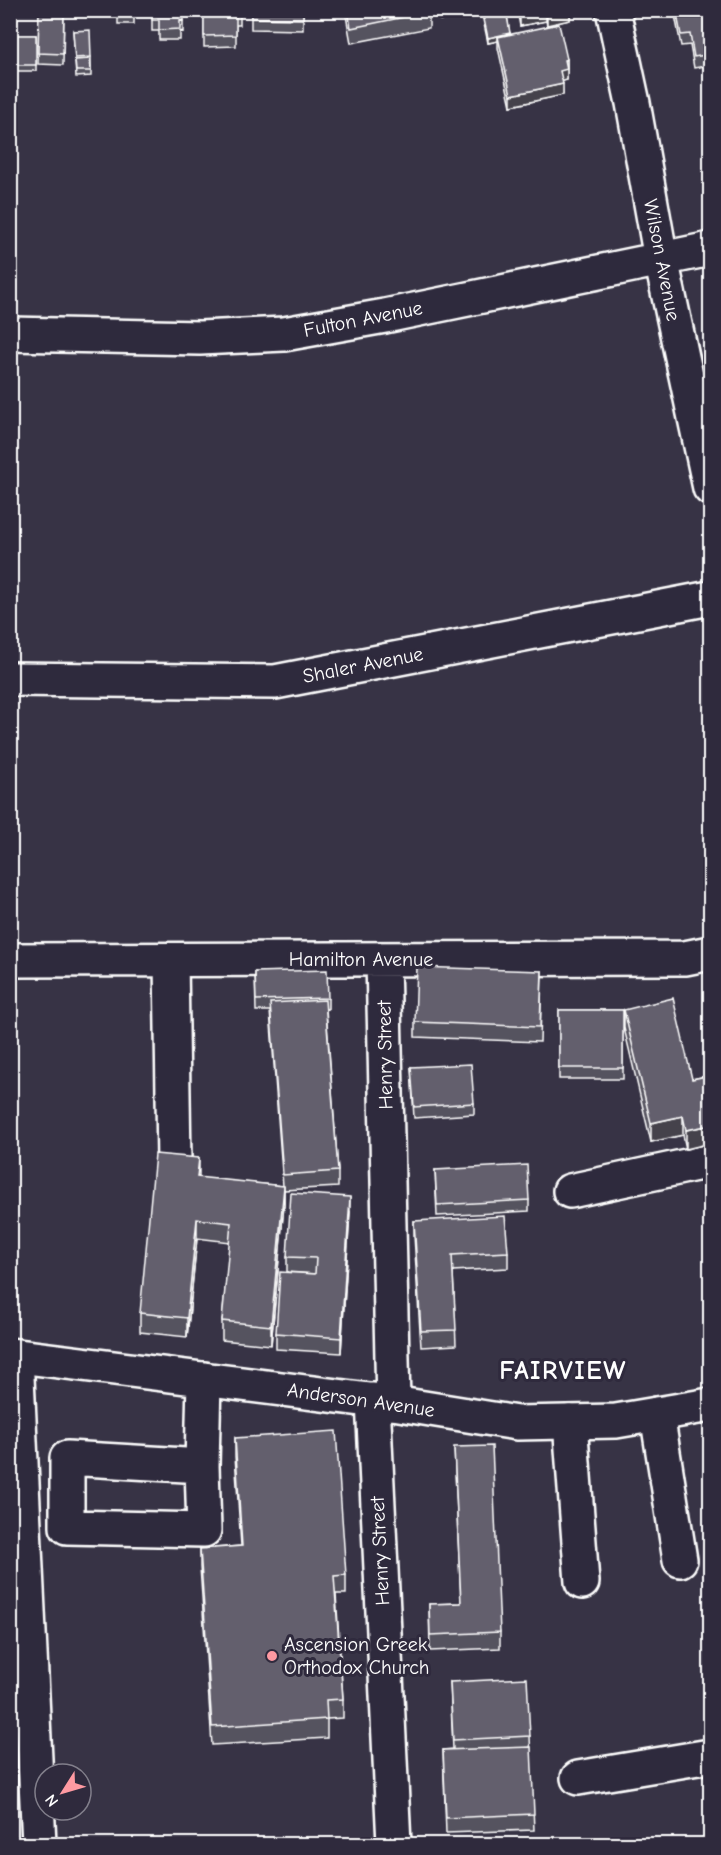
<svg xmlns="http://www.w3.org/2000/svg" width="721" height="1855" viewBox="0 0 721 1855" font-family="'Comic Neue',sans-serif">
	<rect width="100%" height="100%" fill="#373345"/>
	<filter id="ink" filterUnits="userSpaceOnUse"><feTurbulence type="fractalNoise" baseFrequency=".0167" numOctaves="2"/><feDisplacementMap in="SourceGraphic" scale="12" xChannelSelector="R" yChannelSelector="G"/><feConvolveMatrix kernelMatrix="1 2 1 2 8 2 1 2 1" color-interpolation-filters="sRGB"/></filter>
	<g filter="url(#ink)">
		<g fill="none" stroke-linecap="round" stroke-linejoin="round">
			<g stroke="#fff" stroke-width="38">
				<path id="minor" d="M613 10 633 103 661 259 710 488
					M10 334 200 338 284 334 385 316 710 249
					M10 679 275 682 710 598
					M383 959 393 1403
					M10 960 685 958 710 953
					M171 960 174 1163
					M570 1191 710 1161
					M16 1356 39 1844
					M373 1400 394 1844
					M657 1414 680 1560
					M570 1422 582 1582
					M202 1466 67 1458V1527L204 1530 202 1466 204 1379
					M578 1778 710 1756"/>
			</g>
			<g stroke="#fff" stroke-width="38">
				<path id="major" d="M10 1355 393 1403 517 1423 616 1421 710 1405"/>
			</g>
			<use href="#minor" stroke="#2f2a3d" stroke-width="33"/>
			<use href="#major" stroke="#2f2a3d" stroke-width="33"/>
		</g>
		<path fill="#55525e" stroke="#fff" stroke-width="1.5" d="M10 10H13L14 95H10Z
			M30 10H64L63 65 38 64 39 13H30Z
			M87 10H134V24H118V13H87Z
			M152 10H183V32L180 31V40H159V31H152Z
			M204 10H240V25H236V46L204 47Z
			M251 10H303V30L251 29Z
			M345 10H429V28L351 43Z
			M481 10H506L510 35 567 59V80L562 81 563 95 511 106 498 48V41L488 43Z
			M517 10H570V20L547 25 546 21 520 26Z
			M674 10H711V65L694 68 690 45 681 46Z
			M73 31 91 57V76L76 77Z
			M17 35H36V71H17Z
			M542 971 540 1042 415 1037V1022Z
			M255 972 328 998V1009H326L338 1171V1187L284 1190V1205L271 1345 222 1340V1321L230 1242 197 1238 187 1337 140 1332V1313L199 1178 283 1186 270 1011H256Z
			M559 1010H623V1079H559Z
			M624 1010 692 1079 711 1075V1143L686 1149 683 1135 651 1142 624 1028Z
			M411 1067 474 1103V1114L414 1118Z
			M435 1170 529 1200V1211L437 1216Z
			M350 1212 341 1353 276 1349V1333L315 1274 287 1272V1257Z
			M414 1221 508 1252V1268L453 1271 456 1345 421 1347 414 1236Z
			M235 1438 346 1575V1594H336L343 1699V1718L327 1719V1738L212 1745 200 1567V1549L241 1546 235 1456Z
			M454 1447 500 1632V1648L430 1651 429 1604 461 1603Z
			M450 1682 530 1736 534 1830 446 1833 443 1750 453 1749Z"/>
		<path fill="#45424c" stroke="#fff" stroke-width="1.5" d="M440 10H457V17L440 20Z
			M523 10H546V21L520 26V11Z
			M547 10H570V20L547 25Z
			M510 33V38L498 37V41L488 43V38Z
			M567 59V80L560 82V71L565 60Z
			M563 84V95L511 106V95Z
			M683 1116V1135L651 1142V1123Z
			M711 1125V1143L686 1149V1130Z
			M199 1158V1177H197Z
			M284 1186V1205L271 1345V1326Z
			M350 1197V1212L341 1353V1338Z
			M197 1219V1238L187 1337V1318Z"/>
		<path fill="#635f6d" stroke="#fff" stroke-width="1.5" d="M10 10H13V27H10Z
			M39 10H64L63 54 38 53Z
			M118 10H134V13H118Z
			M152 10H183V21L180 20V29L159 30V20H152Z
			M204 10H240V14H236V35L204 36Z
			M251 10H303V19L251 18Z
			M348 10H429V12L351 28Z
			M482 10H506L510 33 488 38Z
			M676 10H711V54L694 57 690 34 681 35Z
			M559 24 567 59 565 60 567 69 560 71 563 84 511 95 498 37Z
			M10 29H13L14 84H10Z
			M90 30 91 57 75 58 73 31Z
			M17 35H36V65H17Z
			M90 59 91 71H76L75 60Z
			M417 967 542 971 540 1027 415 1022Z
			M327 970 328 998 256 1000 255 972Z
			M673 998 692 1079 711 1075V1125L686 1130 683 1116 651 1123 624 1010Z
			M325 1000 338 1171 283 1175 270 1003Z
			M559 1010H623V1068H559Z
			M471 1064 474 1103 414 1107 411 1067Z
			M155 1154 199 1158 197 1177 284 1186 271 1326 222 1321 231 1223 197 1219 187 1318 140 1313Z
			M527 1165 529 1200 437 1205 435 1170Z
			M291 1193 350 1197 341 1338 276 1333 280 1272 315 1274 316 1258 287 1257Z
			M505 1216 508 1252 452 1255 456 1330 421 1331 414 1221Z
			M336 1431 346 1575 334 1576 343 1699 326 1700 327 1719 212 1727 200 1549 242 1546 235 1438Z
			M492 1446 500 1632 430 1635 429 1604 461 1603 454 1447Z
			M527 1678 530 1736 453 1740 450 1682Z
			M531 1747 534 1814 446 1818 443 1750Z"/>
	</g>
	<circle fill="#ff9aa2" stroke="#2f2a3d" stroke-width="2" cx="272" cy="1656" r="6"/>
	<g text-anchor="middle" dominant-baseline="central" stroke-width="6" stroke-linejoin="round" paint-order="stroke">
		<g font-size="20" fill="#fff" stroke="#2f2a3d">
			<text transform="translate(662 260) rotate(79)">Wilson Avenue</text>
			<text transform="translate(363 319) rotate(-11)">Fulton Avenue</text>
			<text transform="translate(363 665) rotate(-11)">Shaler Avenue</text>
			<text x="361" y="959">Hamilton Avenue</text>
			<text transform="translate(385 1055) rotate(-91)">Henry Street</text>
			<text transform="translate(361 1400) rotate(8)">Anderson Avenue</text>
			<text transform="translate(380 1551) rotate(-93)">Henry Street</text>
		</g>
		<g font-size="20" fill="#fff" stroke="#2f2a3d" text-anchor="start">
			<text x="284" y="1644">Ascension Greek<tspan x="284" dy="23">Orthodox Church</tspan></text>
		</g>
		<g font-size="26" font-weight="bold" letter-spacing="1.5" fill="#fff" stroke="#2f2a3d">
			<text x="563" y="1371">FAIRVIEW</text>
		</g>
	</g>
	<rect width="721" height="1855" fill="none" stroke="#2f2a3d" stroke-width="36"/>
	<rect x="18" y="18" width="685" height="1819" fill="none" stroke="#fff" stroke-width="2" filter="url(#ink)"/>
	<g transform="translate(63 1792) rotate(233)"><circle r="28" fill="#2f2a3d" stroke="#827f8b" stroke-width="1.5"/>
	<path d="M0-4.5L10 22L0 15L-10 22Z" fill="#ff9aa2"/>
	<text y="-9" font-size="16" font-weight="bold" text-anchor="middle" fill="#ffffff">N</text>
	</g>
</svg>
